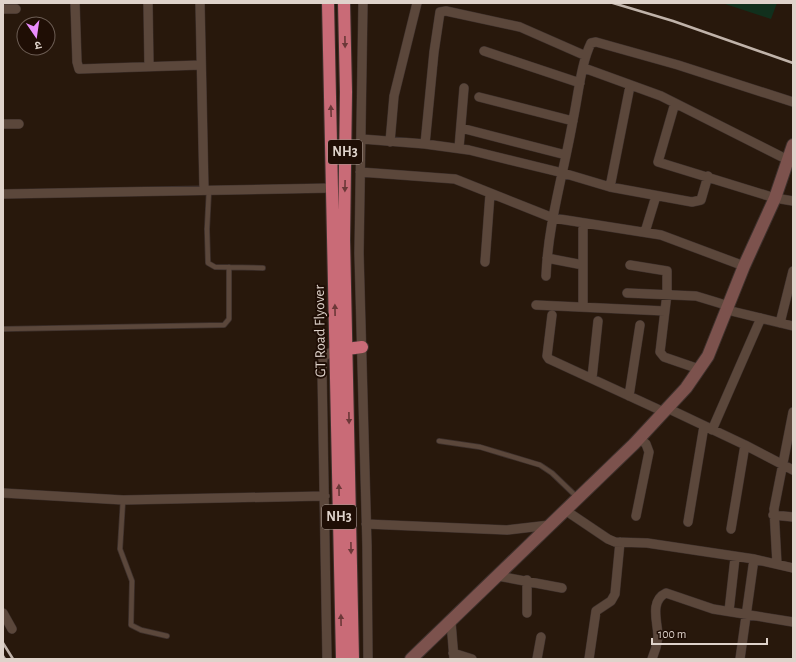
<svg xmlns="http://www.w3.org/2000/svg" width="796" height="662" viewBox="0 0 796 662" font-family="'Alegreya Sans','Noto Sans Devanagari',sans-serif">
	<rect width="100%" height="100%" fill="#28180c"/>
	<path fill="#11301d" d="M722 3H777L771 19Z"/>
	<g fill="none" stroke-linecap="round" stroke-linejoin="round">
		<g stroke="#3e312d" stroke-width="6">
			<path id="lane" d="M209 190 207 229 208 263 215 267 263 268
				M3 329 224 325 229 319V267
				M439 441 480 447 540 465 552 473 578 498
				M123 500 120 549 132 581 131 625 141 630 167 636"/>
		</g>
		<g stroke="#3e312d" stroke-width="10">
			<path id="street" d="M75 3 77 62 79 69 201 65
				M148 3 149 66
				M200 3 204 190
				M363 3 359 253 367 546 368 659
				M3 9H16
				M484 51 580 83
				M584 68 661 96 788 160
				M479 97 573 121
				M675 103 658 162 775 198 793 201
				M3 124H19
				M461 128 566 155
				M362 139 425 144 469 150 563 173 610 187 692 202 701 200 708 176
				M390 142 394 96 417 3
				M425 144 434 52 440 12 446 11 520 27 586 56
				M459 148 464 88
				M360 172 455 179 553 218 661 235 744 266
				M610 187 630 86
				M3 194 333 188
				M583 224V307
				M645 232 656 196
				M547 258 583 265
				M485 262 490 194
				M630 265 667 271V294L660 352 664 357 699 369
				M546 276C548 223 564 172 573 120 578 97 581 63 591 43L596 42 678 65 793 102
				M627 293 696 296 729 306
				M536 305 665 311
				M727 310 793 326
				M552 315 547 356 549 359 664 412
				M780 323 793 271
				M592 378 598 321
				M629 396 640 325
				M667 408 745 445 793 470
				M712 430 761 318
				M3 493 123 500 325 496
				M565 510 608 539 615 542 647 543 754 559 793 568
				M773 515 793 517
				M636 516 649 452 646 444 639 438
				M688 522 704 426
				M366 524 507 530 550 525
				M731 529 745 445
				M777 564 774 509 793 412
				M498 576 562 588
				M729 611 735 558
				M3 613 12 629
				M527 613V580
				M451 622 454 659
				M453 653 472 659
				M327 659 322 371 323 357 336 349
				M537 659 541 637
				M589 659 596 611 611 601 615 594 620 542
				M652 659C655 652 657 645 658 637 658 623 649 601 666 593L713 609 793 622
				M740 659 754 559"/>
		</g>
		<g stroke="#3e312d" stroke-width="14">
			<path id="secondary" d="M411 659 634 444 686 388 708 356 744 266 775 198 793 145"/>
		</g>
		<g stroke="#3e312d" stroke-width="14">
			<path id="highway" d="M328 3 342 659
				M344 3 346 92 344 240 353 659
				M347 349 362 347"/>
		</g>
		<use href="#lane" stroke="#5b473b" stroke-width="4.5"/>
		<use href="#street" stroke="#5b473b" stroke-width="9"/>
		<use href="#secondary" stroke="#7c524d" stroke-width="12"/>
		<use href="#highway" stroke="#c96b77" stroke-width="12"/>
		<path stroke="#c0b3aa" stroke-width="2.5" d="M613 3 673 21 793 63
			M3 643 13 659
			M3 656 5 659"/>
	</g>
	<defs><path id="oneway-solid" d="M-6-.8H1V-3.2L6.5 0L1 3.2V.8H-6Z"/></defs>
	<g fill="#6b3838">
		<use href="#oneway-solid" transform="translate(345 42) rotate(89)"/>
		<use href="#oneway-solid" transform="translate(331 111) rotate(-92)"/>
		<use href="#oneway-solid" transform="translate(345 186) rotate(91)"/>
		<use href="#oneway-solid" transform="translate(335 310) rotate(-91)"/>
		<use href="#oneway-solid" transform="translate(349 418) rotate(89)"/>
		<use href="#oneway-solid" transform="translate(339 490) rotate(-91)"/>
		<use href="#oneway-solid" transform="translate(351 548) rotate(89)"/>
		<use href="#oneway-solid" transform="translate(341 620) rotate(-91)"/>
	</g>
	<g text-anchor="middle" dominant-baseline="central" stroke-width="4" stroke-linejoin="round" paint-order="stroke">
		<g fill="#1f0e05" stroke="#a59890" stroke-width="1">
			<rect x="328" y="140" width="34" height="24" rx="3"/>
			<rect x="322" y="505" width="34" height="24" rx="3"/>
		</g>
		<g font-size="14" font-weight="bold" fill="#dfd3cb">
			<text x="345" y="152">NH3</text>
			<text x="339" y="517">NH3</text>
		</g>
		<g font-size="15" fill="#dfd3cb" stroke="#1f0e05">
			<text transform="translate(320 331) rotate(-91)">GT Road Flyover</text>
		</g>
	</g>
	<rect width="796" height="662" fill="none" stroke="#dfd3cb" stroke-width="8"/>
	<g transform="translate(36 36) rotate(167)"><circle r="19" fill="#1f0e05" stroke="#6c5d54"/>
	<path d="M0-3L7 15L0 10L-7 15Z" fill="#ea8dfd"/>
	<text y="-6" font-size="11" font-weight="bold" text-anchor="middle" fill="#dfd3cb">उ</text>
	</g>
	<path d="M652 638v6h115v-6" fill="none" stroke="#dfd3cb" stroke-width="2"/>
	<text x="658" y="638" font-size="12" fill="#dfd3cb" stroke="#1f0e05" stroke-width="3" paint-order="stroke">100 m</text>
</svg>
